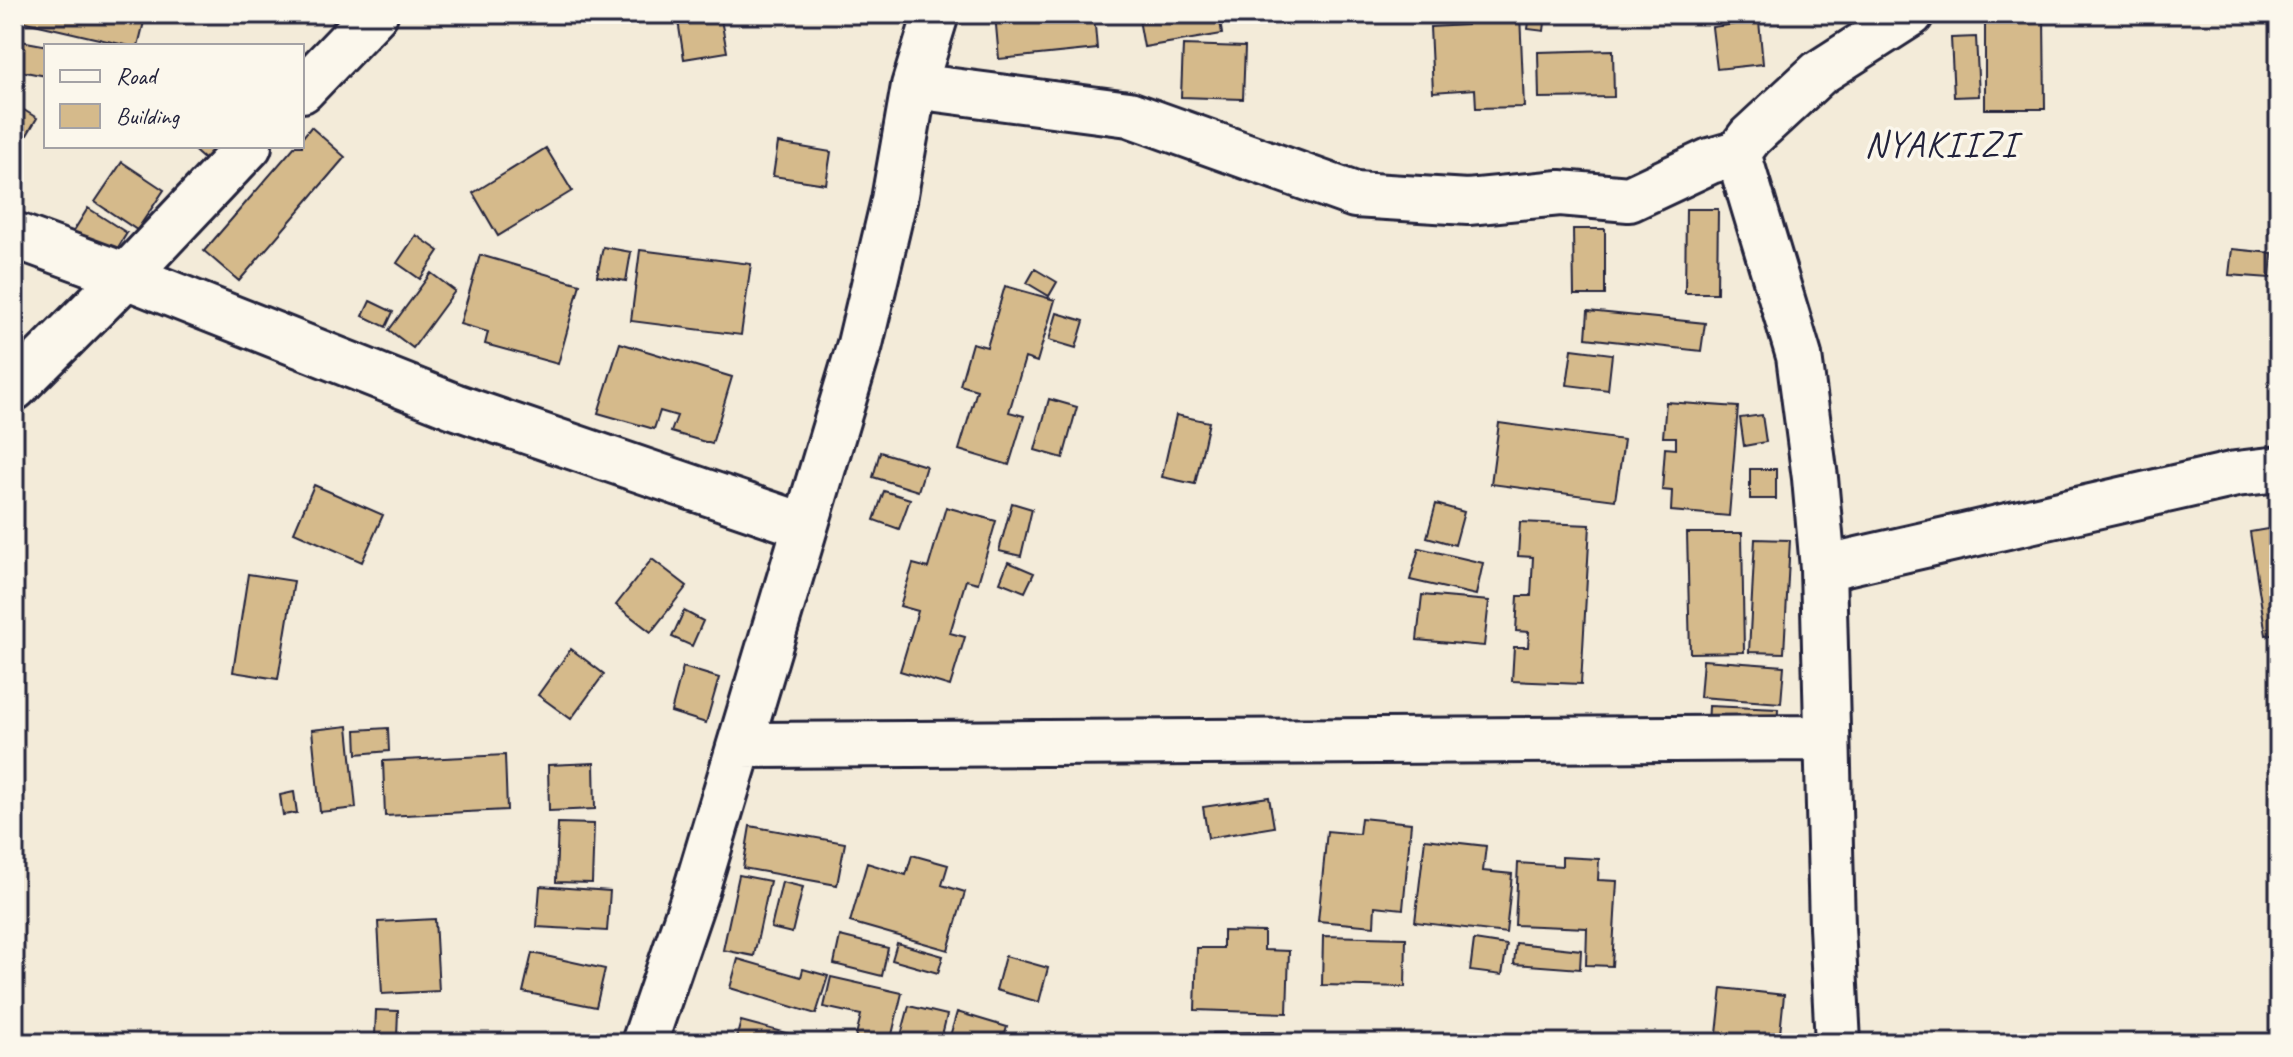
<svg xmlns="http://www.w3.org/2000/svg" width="2293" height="1057" viewBox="0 0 2293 1057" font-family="Caveat,sans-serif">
	<rect width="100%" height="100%" fill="#f3ebd9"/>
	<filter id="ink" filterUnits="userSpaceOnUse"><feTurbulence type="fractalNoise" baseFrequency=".0125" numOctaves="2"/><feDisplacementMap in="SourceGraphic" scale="16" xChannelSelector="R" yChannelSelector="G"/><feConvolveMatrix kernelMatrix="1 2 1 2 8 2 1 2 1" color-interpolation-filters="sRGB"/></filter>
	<g filter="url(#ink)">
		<path fill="#d5ba8b" stroke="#22223b" stroke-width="2" d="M19 14H146L138 46H129L17 20Z
			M677 14H720L727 52 684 59Z
			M995 14H1094L1097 49 999 59Z
			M1138 14H1219L1222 34 1144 47Z
			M1226 14H1253V19L1227 22Z
			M1466 14H1520L1524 107 1476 108 1475 89 1433 92 1430 27 1467 25Z
			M1530 14H1546L1544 31 1528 29Z
			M2044 16 2045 109H1985V17Z
			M1759 21 1763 64 1717 69 1712 27Z
			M1976 37 1979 96 1954 97 1951 38Z
			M21 41 48 46H46V76L15 70Z
			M1183 45 1245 47 1243 99 1181 97Z
			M1613 50 1614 97 1539 98 1538 52Z
			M14 104 37 118 14 157Z
			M311 127 345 157 239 281 204 251 295 146H302V138Z
			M778 143 831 152 826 184 773 176Z
			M189 146H218L206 161Z
			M546 148 572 191 498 236 473 193Z
			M122 162 164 190 137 230 95 202Z
			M88 208 127 233 112 257 73 232Z
			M1686 209H1718L1717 293H1685Z
			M1573 229H1605V295H1574Z
			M416 235 439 251 420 279 397 263Z
			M603 247 631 252 626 281 597 276Z
			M2232 249 2272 253 2270 278 2229 275Z
			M640 250 751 264 741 335 631 321Z
			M480 255 580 284 558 364 485 344 488 332 460 324Z
			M1035 269 1057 282 1049 296 1027 283Z
			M431 273 455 291 413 348 389 330Z
			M1005 286 1055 300 1037 362 1025 358 1009 412 1024 416 1009 465 959 450 977 390 960 385 972 343 987 347Z
			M370 301 393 312 386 327 363 316Z
			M1588 311 1705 323 1701 351 1586 338Z
			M1057 313 1084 321 1076 348 1049 340Z
			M620 343 732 377 712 444 671 432 677 416 660 411 654 429 598 413Z
			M1572 349 1612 354 1608 390 1567 385Z
			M1049 399 1077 407 1063 458 1035 450Z
			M1666 402 1738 407 1729 516 1671 511 1672 491 1662 490 1665 448 1676 449V437H1663Z
			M1176 415 1209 422 1195 484 1162 477Z
			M1762 415 1766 442 1744 446 1740 418Z
			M1499 423 1624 440 1615 500 1491 484Z
			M880 452 926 466 918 491 873 477Z
			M1750 469H1776V499H1750Z
			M314 485 383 515 362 562 294 532Z
			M884 491 910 499 899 529 874 520Z
			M1012 503 1032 509 1021 556 999 551Z
			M1436 504 1464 512 1455 545 1427 537Z
			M946 507 996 521 978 583 966 580 950 633 965 637 950 686 900 671 918 611 900 606 913 564 928 568Z
			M1520 522 1590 525 1581 684 1512 681 1514 647H1528L1529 632 1516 631 1518 596H1531L1533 557 1518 556Z
			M2279 527V633L2266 635 2250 532Z
			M1687 533H1742L1744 652 1690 653Z
			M1755 539 1790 540 1784 653 1749 652Z
			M1419 548 1483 563 1476 595 1410 580Z
			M652 559 687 586 651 632 616 605Z
			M1008 562 1034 573 1025 592 1000 582Z
			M248 574 294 581 278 679 233 672Z
			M1422 595 1489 601 1484 646 1417 640Z
			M684 611 703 621 692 646 672 637Z
			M571 649 604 674 571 719 538 695Z
			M1703 660 1784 666 1781 703 1700 697Z
			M683 667 719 678 706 723 671 712Z
			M1709 706 1778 709 1777 731 1708 727Z
			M348 726 356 808 320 812 312 730Z
			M388 728 389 751 357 754 356 730Z
			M505 755 507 810 385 816 383 761Z
			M594 763 595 809 549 811 548 765Z
			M294 792 297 813 283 815 280 795Z
			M1269 797 1274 827 1208 838 1203 807Z
			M1361 818 1411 823 1403 909 1375 906 1374 926 1318 921 1327 831 1359 834Z
			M558 823 594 824 592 883 556 882Z
			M750 826 845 843 837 885 743 868Z
			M1425 839 1486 846 1483 871 1512 874 1506 933 1415 922Z
			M912 855 948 865 942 885 965 892 948 950 850 922 867 863 906 875Z
			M1562 857 1599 859 1598 880 1617 881 1612 966 1586 965 1587 928 1515 925 1518 863 1562 866Z
			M739 875 770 881 754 956 723 950Z
			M782 882 803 887 792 933 771 928Z
			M540 886 610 891 607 931 537 927Z
			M435 919 439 991 382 994 378 922Z
			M1223 931 1264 932V950L1289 951 1287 1013 1195 1010 1197 948H1223Z
			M840 936 888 948 882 976 834 964Z
			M1323 936 1406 938 1405 987 1322 985Z
			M1474 940 1507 945 1502 975 1470 971Z
			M897 943 943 956 938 973 892 960Z
			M1516 943 1581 950 1580 969 1514 964Z
			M532 953 605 969 596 1007 523 992Z
			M1005 956 1048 968 1039 1002 996 990Z
			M738 959 801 977 803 969 828 976 816 1014 730 988Z
			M831 977 902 993 890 1043H854L861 1015 824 1007Z
			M1722 988 1784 995 1779 1043H1716Z
			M909 1006 947 1015 940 1043H899Z
			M376 1010 398 1011 397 1037 375 1036Z
			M957 1012 1007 1027 1002 1043H948Z
			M741 1021 823 1043H735Z
			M1274 1032V1043H1213V1033Z"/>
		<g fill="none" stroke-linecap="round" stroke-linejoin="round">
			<g stroke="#22223b" stroke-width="50">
				<path id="minor" d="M914 86 1129 114 1355 195 1468 202 1560 193 1629 199 1710 161 1738 153 1750 137 1819 73 1911 14
					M302 90 375 14
					M1738 153 1799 356 1815 478 1823 568 1832 927 1838 1043
					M14 235 126 276 454 406 805 526
					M14 388 126 276 249 146
					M1823 568 2236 474 2279 469
					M741 745 1827 738
					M644 1043 696 891 860 344 894 200 914 86 936 14"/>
			</g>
			<use href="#minor" stroke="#fbf7ec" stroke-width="44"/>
		</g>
	</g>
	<g text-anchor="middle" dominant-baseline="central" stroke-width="7" stroke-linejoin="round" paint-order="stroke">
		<g font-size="36" letter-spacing="2" fill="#22223b" stroke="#fbf7ec">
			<text x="1941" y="144">NYAKIIZI</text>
		</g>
	</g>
	<rect width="2293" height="1057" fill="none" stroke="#fbf7ec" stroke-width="48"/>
	<rect x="24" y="24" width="2245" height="1009" fill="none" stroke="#22223b" stroke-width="3" filter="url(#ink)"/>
	<rect x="44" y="44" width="260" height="104" fill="#fbf7ec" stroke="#a4a2a5" stroke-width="2"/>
	<rect x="60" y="70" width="40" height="12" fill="#fbf7ec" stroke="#a4a2a5" stroke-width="2"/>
	<text x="116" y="84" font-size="24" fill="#22223b">Road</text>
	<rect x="60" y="104" width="40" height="24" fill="#d5ba8b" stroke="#a4a2a5" stroke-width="2"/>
	<text x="116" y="124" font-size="24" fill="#22223b">Building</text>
</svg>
